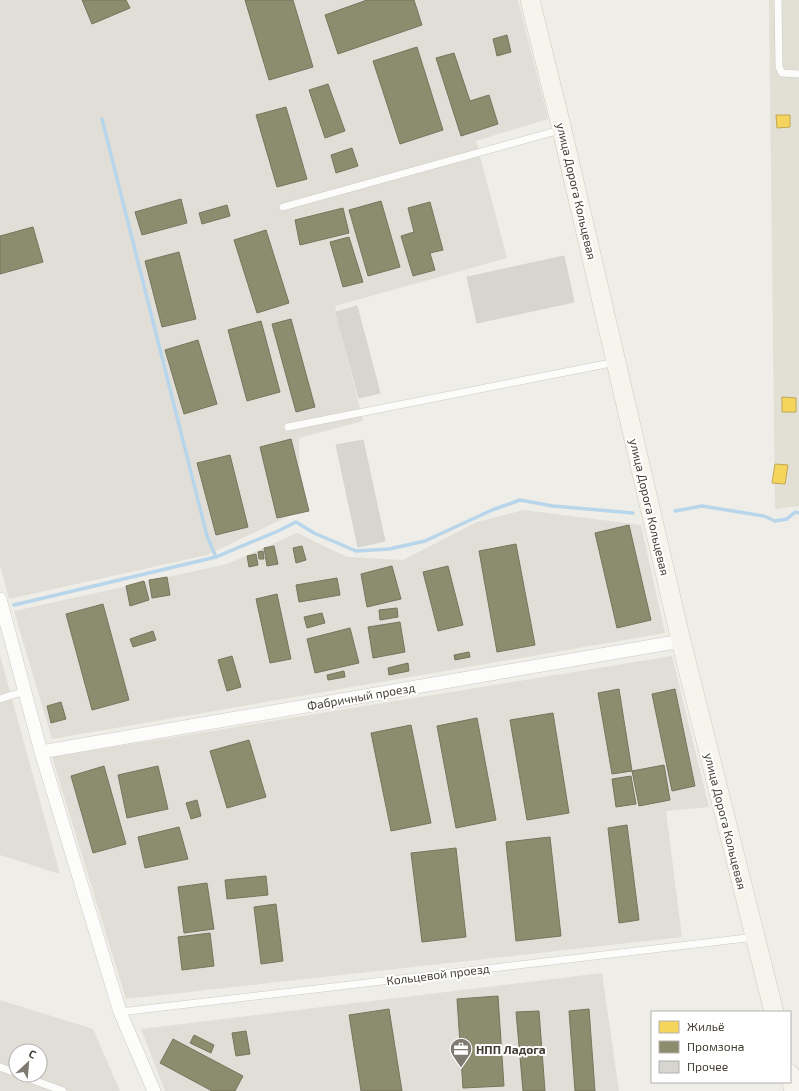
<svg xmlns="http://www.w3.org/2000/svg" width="799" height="1091" viewBox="0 0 799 1091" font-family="'Exo 2',sans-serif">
	<rect width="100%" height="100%" fill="#eeede7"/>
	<path fill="#e2dfd4" d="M769 0H799V506L775 509Z"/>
	<path fill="#e1ded8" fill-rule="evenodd" d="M0 0H518L548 119 476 141 507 258 335 306 363 421 299 438 300 511 207 555 9 599 0 565Z
		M524 510 641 525 665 633 52 739 14 611 227 564 297 533 347 557 403 560 477 522Z
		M0 655 60 874 0 855Z
		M672 656 709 807 666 811 682 937 126 999 52 757Z
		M602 973 619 1091H165L141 1029Z
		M0 1000 93 1029 120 1091H0ZM16 1051H40V1075H16Z"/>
	<path fill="#f6d55c" stroke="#c0a850" d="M776 115H790V127L777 128Z
		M782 397 796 398V412H782Z
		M775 464 788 465 785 484 772 483Z"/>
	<path fill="#8c8c6e" stroke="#76755d" d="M82 0H126L130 8 92 24Z
		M245 0H293L313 67 269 80Z
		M367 0H414L422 25 338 54 325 15Z
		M507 35 511 52 497 56 493 39Z
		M417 47 443 130 400 144 373 61Z
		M454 53 470 101 489 95 498 124 461 136 436 58Z
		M328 84 345 131 325 138 309 90Z
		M286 107 307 179 277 187 256 115Z
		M352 148 358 166 336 173 331 155Z
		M181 199 187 223 142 235 135 212Z
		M381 201 400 267 368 276 349 210Z
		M430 202 443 250 430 253 435 270 413 276 401 236 414 232 408 208Z
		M227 205 230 216 202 224 199 213Z
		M343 208 349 233 300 245 295 220Z
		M33 227 43 262 0 274V236Z
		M266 230 289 303 257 313 234 240Z
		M349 237 363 282 343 287 330 242Z
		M179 252 196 319 162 327 145 261Z
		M291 319 315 407 296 412 272 324Z
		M261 321 280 392 247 401 228 330Z
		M198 340 217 404 184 414 165 350Z
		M291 439 309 511 277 518 260 447Z
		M230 455 248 527 216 535 197 463Z
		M629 525 651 620 617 628 595 533Z
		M516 544 535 645 497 652 479 551Z
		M274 546 278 564 267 566 264 548Z
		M302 546 306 560 296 563 293 548Z
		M263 551 264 559H259L258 552Z
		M256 554 258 565 249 567 247 556Z
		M392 566 401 599 367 607 361 574Z
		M448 566 463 625 438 631 423 572Z
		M167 577 170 595 152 598 149 580Z
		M337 578 340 595 299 602 296 585Z
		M144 581 149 600 130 606 126 586Z
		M277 594 291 659 270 663 256 599Z
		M103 604 129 700 92 710 66 614Z
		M397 608 398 617 380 620 379 610Z
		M322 613 325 623 307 628 304 617Z
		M400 622 405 652 373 658 368 627Z
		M350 628 359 663 315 673 307 639Z
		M153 631 156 640 133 647 130 639Z
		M469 652 470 657 455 660 454 655Z
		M232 656 241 687 227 691 218 660Z
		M408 663 409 671 389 675 388 668Z
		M344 671 345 677 328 680 327 675Z
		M619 689 632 771 612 774 598 693Z
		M675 689 695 786 672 791 652 694Z
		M61 702 66 719 51 723 47 706Z
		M553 713 569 813 527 820 510 720Z
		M477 718 496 820 456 828 437 726Z
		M411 725 431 823 391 831 371 733Z
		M249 740 266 797 227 808 210 751Z
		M664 765 670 800 639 806 632 771Z
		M104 766 126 844 93 853 71 776Z
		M158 766 168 809 127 818 118 775Z
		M631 776 636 804 616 807 612 779Z
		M197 800 201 816 191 819 186 803Z
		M627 825 639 920 619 923 608 828Z
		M179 827 188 859 145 868 138 837Z
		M550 837 561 936 516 941 506 842Z
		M456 848 466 937 422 942 411 853Z
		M266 876 268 895 227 899 225 880Z
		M207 883 214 929 184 933 178 887Z
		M276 904 283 961 261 964 254 907Z
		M210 933 214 966 182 970 178 937Z
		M498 996 504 1086 463 1088 457 999Z
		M389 1009 402 1091H361L349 1015Z
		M589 1009 595 1091H575L569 1011Z
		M539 1011 545 1091H523L516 1012Z
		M246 1031 250 1054 236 1056 232 1033Z
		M194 1035 214 1045 211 1053 190 1043Z
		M173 1039 243 1076 235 1091H212L160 1063Z"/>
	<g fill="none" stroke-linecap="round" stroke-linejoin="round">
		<path stroke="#b8d6eb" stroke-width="3.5" d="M675 511 702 506 764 516 775 521 787 519 795 512 799 513
			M216 557 278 531 296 522 314 533 356 551 389 549 425 541 492 510 520 500 553 506 633 513
			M14 605 216 557 207 536 102 119"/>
	</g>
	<path fill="#d7d5d0" stroke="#d6d4cd" d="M564 256 574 302 477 323 467 277Z
		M357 306 380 393 359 398 336 312Z
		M363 440 385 541 358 547 336 445Z"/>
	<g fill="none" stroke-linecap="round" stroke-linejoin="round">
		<g stroke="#cccac5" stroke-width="8">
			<path id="lane" d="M778 0 779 67 782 73 799 74
				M283 207 560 130
				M288 427 616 362
				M0 699 25 691
				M120 1012 755 937
				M0 1067 16 1073
				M20 1075 63 1091"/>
		</g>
		<g stroke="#cccac5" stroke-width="14">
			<path id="street" d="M0 599 41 752 120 1012 154 1091
				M41 752 681 641"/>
		</g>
		<g stroke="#cdcabe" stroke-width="20">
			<path id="secondary" d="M530 0 562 130 681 641 774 1012
				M790 1074 794 1091"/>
		</g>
		<use href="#lane" stroke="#fcfcfb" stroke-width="7"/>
		<use href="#street" stroke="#fcfcfb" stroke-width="13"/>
		<use href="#secondary" stroke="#f6f4ed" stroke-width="19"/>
	</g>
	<defs>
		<g id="office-pin" transform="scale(1.15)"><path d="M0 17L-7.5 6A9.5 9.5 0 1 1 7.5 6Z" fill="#7f7b73" stroke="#fff"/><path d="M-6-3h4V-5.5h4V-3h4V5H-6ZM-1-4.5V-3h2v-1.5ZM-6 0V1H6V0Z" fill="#fff"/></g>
	</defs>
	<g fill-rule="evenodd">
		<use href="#office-pin" x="461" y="1049"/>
	</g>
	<g text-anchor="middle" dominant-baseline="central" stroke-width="4" stroke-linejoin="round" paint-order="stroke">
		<g font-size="12" fill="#433e34" stroke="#fff">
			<text transform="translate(577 191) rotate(77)">улица Дорога Кольцевая</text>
			<text transform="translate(650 507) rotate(77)">улица Дорога Кольцевая</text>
			<text transform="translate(361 696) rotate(-10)">Фабричный проезд</text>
			<text transform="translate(726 821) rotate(76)">улица Дорога Кольцевая</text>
			<text transform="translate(438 974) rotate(-7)">Кольцевой проезд</text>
		</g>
		<g font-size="12" font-weight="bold" fill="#433e34" stroke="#fff" text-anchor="start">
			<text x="476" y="1049">НПП Ладога</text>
		</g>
	</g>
	<rect x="651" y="1011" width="140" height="72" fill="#ffffff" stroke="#b4b2ae"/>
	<rect x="659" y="1021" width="20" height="12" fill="#f6d55c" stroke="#b4b2ae"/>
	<text x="687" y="1031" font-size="12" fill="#433e34">Жильё</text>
	<rect x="659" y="1041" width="20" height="12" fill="#8c8c6e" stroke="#b4b2ae"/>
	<text x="687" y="1051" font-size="12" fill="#433e34">Промзона</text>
	<rect x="659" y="1061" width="20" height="12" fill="#d7d5d0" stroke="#b4b2ae"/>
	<text x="687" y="1071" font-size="12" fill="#433e34">Прочее</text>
	<g transform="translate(28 1063) rotate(26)"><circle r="19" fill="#ffffff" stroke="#b4b2ae"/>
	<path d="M0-3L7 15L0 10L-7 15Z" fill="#7f7b73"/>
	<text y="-6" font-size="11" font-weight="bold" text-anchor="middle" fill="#433e34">С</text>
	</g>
</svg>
